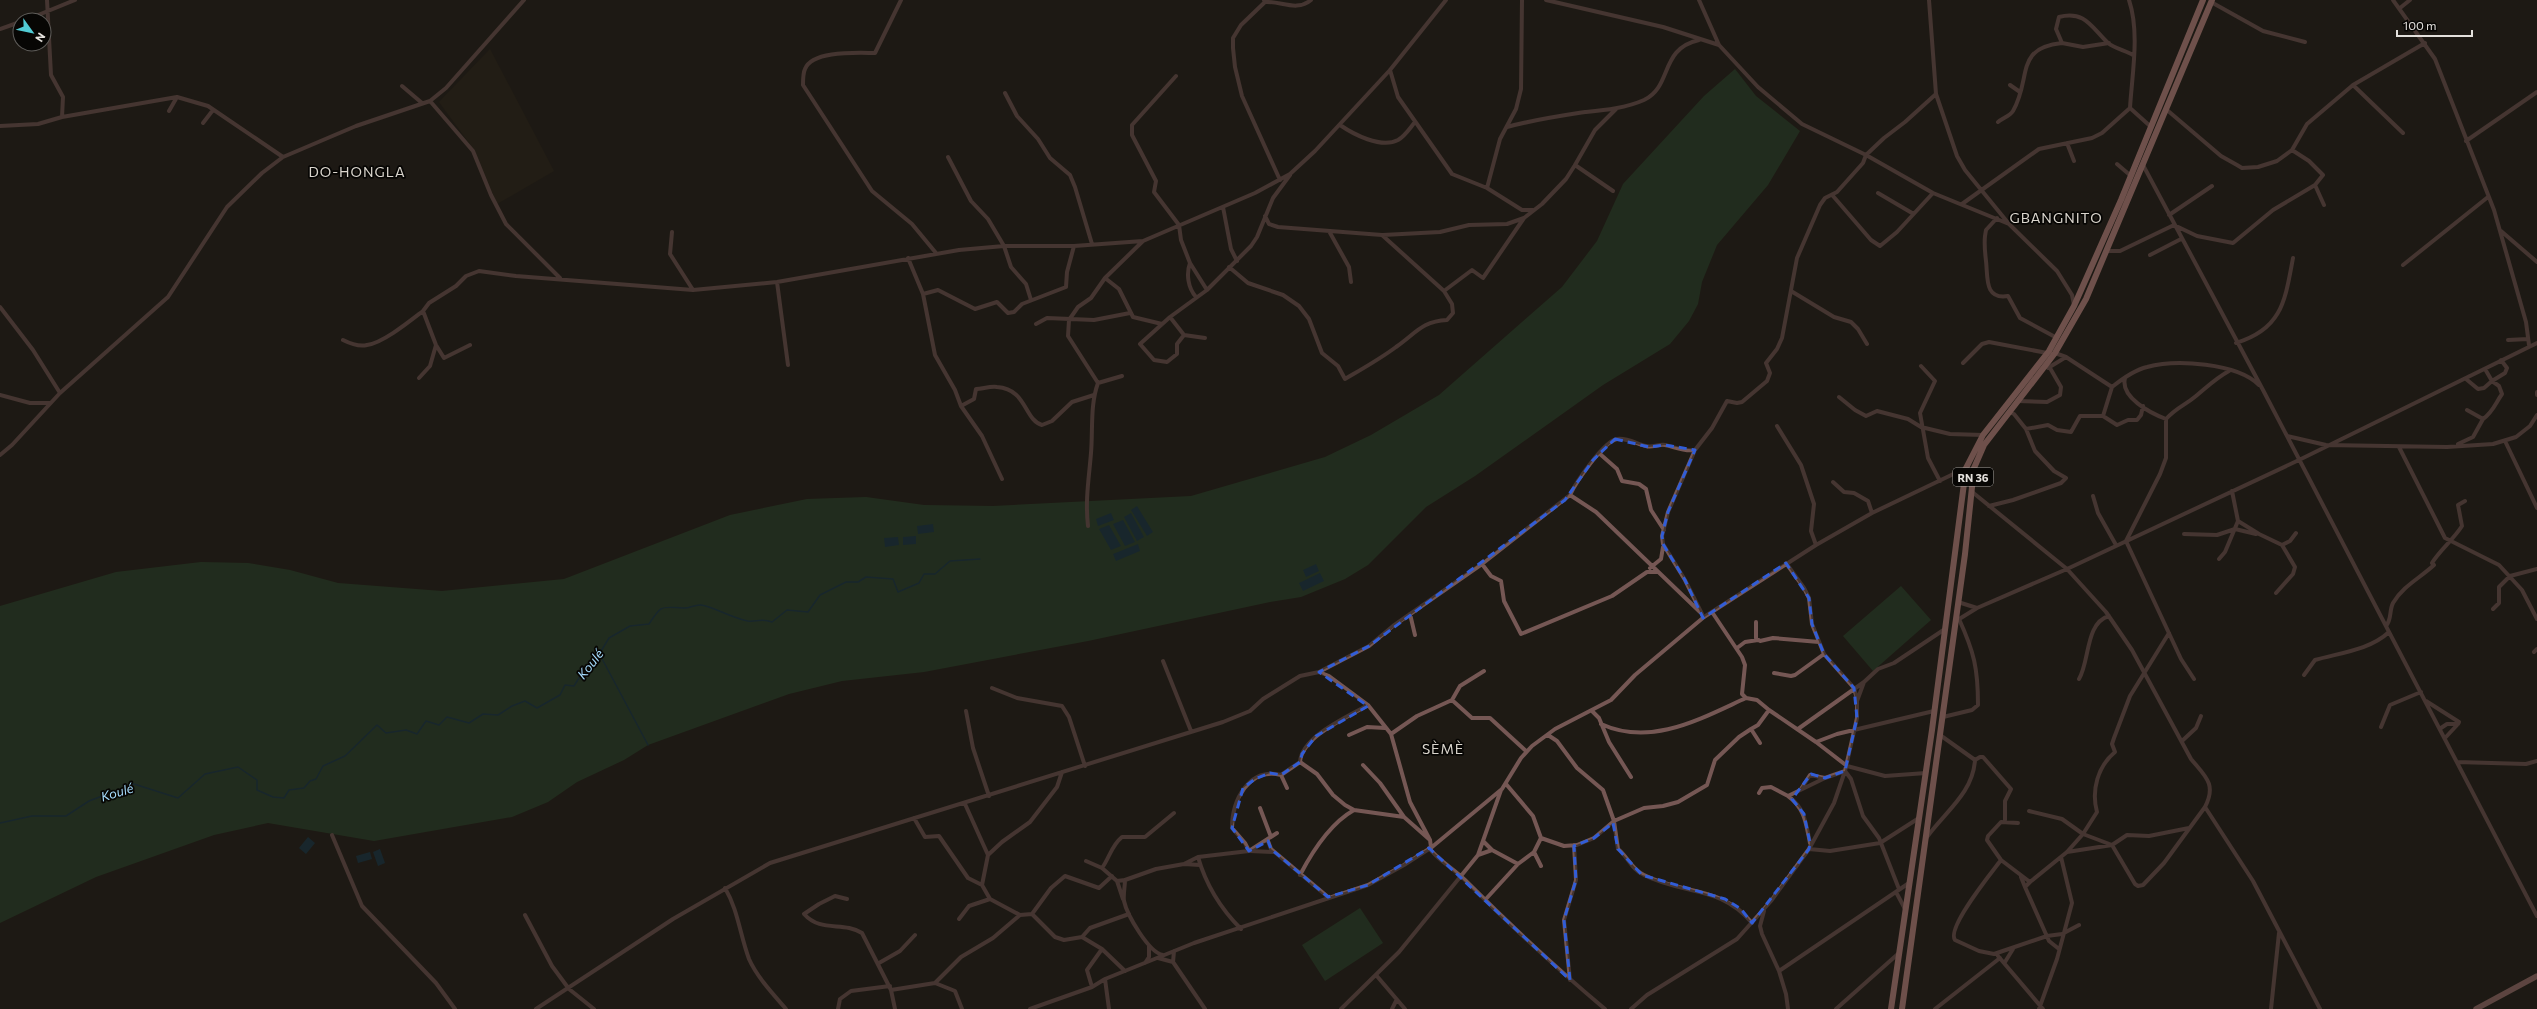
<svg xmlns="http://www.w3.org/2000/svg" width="2537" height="1009" viewBox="0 0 2537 1009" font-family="Commissioner,sans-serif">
	<rect width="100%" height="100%" fill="#1e1a14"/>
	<path fill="#292217" d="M490 49 554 171 497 204 475 151 439 102Z"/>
	<path fill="#27442a" d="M1735 69 1756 96 1800 131 1768 185 1717 245 1702 282 1698 304 1689 321 1670 344 1603 385 1475 476 1426 507 1368 565 1345 579 1301 597 1270 602 1088 641 924 672 842 681 789 694 648 745 624 760 577 782 548 802 512 817 374 841 268 823 214 835 96 877 0 923V606L116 572 201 562 248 563 290 570 338 583 442 591 564 579 730 515 807 499 866 497 924 505 993 506 1191 496 1325 457 1371 435 1439 395 1562 287 1597 241 1623 184 1704 96Z
		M1901 586 1931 620 1873 671 1843 636Z
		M1360 908 1383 943 1325 981 1302 945Z"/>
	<path fill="#12364a" d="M1137 506 1153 532 1147 536 1131 510Z
		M1111 513 1114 520 1098 526 1096 519Z
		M1131 513 1144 537 1137 541 1124 517Z
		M1123 520 1135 542 1125 546 1113 524Z
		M933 524 934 532 918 534 917 526Z
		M1109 525 1121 546 1111 550 1099 529Z
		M916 536V544L903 545V537Z
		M898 537 899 545 885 547 884 538Z
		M1138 544 1140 551 1116 561 1113 554Z
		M1316 564 1319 571 1306 577 1303 570Z
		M1320 573 1324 581 1303 591 1299 583Z
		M308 837 315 843 306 854 299 848Z
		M380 849 385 863 378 866 373 852Z
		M370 852 372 859 358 863 356 856Z"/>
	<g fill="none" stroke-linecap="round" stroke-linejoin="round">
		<path stroke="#12364a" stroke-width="1.5" d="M600 655 648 745
			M0 823 32 816H66L89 801 134 784 178 798 205 774 238 767 257 780V790L273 797 284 798 289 790 304 788 310 781 316 779 323 766 345 756 377 725 386 733 406 730 417 734 426 721 439 725 447 717 469 723 483 714 498 715 512 706 525 701 537 708 560 695 565 685 574 686 587 665 595 661 609 638 630 626 649 624C662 604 661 607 683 608 689 609 695 604 701 605 714 607 732 618 748 621 756 622 762 618 772 622L787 610 808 612 820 595 846 582H858L866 577 893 579 898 592 919 583 924 574H935L950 561 980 559"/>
		<path stroke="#755754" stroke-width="4" d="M47 0 51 75 63 97 62 117
			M901 0 875 53C858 53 812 50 805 69 803 73 803 80 803 85L872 191 912 224 936 253
			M1264 0 1265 2 1241 25 1233 38V48L1235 67 1242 96 1280 180
			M1546 0 1663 27 1719 45 1758 87 1802 124 1866 155 1933 193 2009 224
			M1699 0 1719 45
			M1929 0 1936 94 1957 156 1965 170 2009 224 2057 271 2072 295 2074 305
			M2393 0 2435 59 2494 210 2526 322 2529 345
			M1265 2C1281 1 1297 12 1311 0
			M2211 2 2263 31 2305 42
			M2400 8 2410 0
			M26 20 75 0
			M0 29 20 22
			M2109 43 2083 47 2062 43 2056 29 2059 17C2085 10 2092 28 2108 43 2114 48 2126 51 2133 55
			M1390 70 1398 97 1452 174 1487 188 1522 210H1533
			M1176 76 1132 125V135L1156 181 1154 192 1179 225 1181 240 1190 263 1207 290
			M2010 85 2020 92
			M2353 85 2403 133
			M402 86 422 103
			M1005 93 1017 116 1038 139 1050 158 1070 175 1075 187 1092 244
			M430 101 473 151 491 195 506 224 560 278
			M2130 108 2150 126
			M2167 110 2221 156 2237 165 2242 168 2258 167 2277 161 2292 150 2307 124 2353 85 2425 43
			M169 111 177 97
			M1998 122C2003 118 2010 116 2013 111 2032 78 2014 48 2062 43
			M203 123 213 110
			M1340 125C1353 134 1381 149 1398 140 1405 136 1410 128 1415 122
			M0 126 38 124 62 117 177 97 208 106 283 157
			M1507 127C1532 120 1559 116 1585 112 1605 110 1626 108 1644 100 1673 86 1659 49 1699 40
			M2466 141 2537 92
			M2067 143 2074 161
			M2292 150 2309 161 2323 175 2315 185 2324 205
			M948 157 971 201 988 219 1004 246 1011 267 1026 284 1031 300
			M2117 164 2131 176
			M1575 165 1595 130 1616 109
			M2143 165 2263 390 2537 916
			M1487 188 1500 139 1516 109 1521 89 1522 0
			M1878 193 1912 213
			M1833 196 1871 240 1880 246 1897 232 1933 193
			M1962 204 2039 149 2092 138 2102 133 2130 108C2132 74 2140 33 2129 0
			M1223 207 1231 249 1237 261
			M2169 215 2212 186
			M1997 218 1986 230 1985 236C1984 245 1985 252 1986 261 1988 277 1984 300 2008 296L2020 318 2057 338
			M1329 231 1349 267 1351 282
			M2501 231 2537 262
			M672 232 670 254 693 290
			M1383 235 1440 232 1469 225 1507 224 1524 218 1542 204 1566 179 1575 165 1613 191
			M2107 251H2120L2174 225 2197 236 2233 243 2273 210 2315 185
			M2150 255 2181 239
			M908 258 923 294 935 355 955 390 961 406 982 436 1002 479
			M1190 263C1186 274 1188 288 1196 297
			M2403 265 2488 197
			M1229 267 1248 283 1283 295 1299 306 1309 319 1322 353 1338 366 1345 379C1362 369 1380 359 1396 347 1415 334 1422 321 1447 320L1453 313 1452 304 1444 291 1382 235 1278 227 1269 224 1265 216
			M1105 278 1119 289 1133 317 1162 324
			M777 282 788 365
			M1444 291 1472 270 1483 278 1524 218
			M1791 291 1834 317 1851 322 1858 329 1867 344
			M923 294 938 290 975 309 997 302 1008 313 1014 312 1022 304 1066 287 1067 272 1074 246
			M0 307 33 350 60 393
			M1170 317 1184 335 1205 338
			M1036 324 1047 318 1094 320 1130 313
			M1184 335 1177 344V354L1167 362 1154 360 1140 344 1170 317 1207 290 1251 246 1257 237 1273 198 1290 175
			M343 340C351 344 359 347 367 345 383 343 410 321 423 311
			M2508 340 2528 339
			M2236 343C2282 329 2285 301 2293 258
			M470 345 444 358 436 345 423 311 429 303 456 286 466 276 479 271 516 276 693 290 777 282 959 250 1004 246H1074L1143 241 1255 193 1290 174 1315 151 1390 70 1446 0
			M2055 353 2066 357 2112 387 2103 416 2117 425 2128 420H2137L2141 415 2143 406
			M1963 363 1982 344 1989 342 2047 353
			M1921 366 1935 381 1920 413 1928 458 1940 481
			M2048 368 2066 357
			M2485 369 2492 381 2505 373 2507 368 2501 360
			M419 378 430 366 436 345
			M2125 378C2120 397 2150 413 2166 419
			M2466 379 2478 389 2484 388 2492 381 2499 386 2502 394C2495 404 2493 412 2483 419L2467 410
			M1098 383 1122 376
			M2112 387C2122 379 2134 370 2147 367 2176 359 2237 363 2259 385
			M2537 392V395
			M0 395 30 403H50
			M1839 397 1855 410 1866 416 1877 411 1908 419 1921 427 1950 434 1983 435
			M2017 401 2047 402 2060 395 2061 387 2050 368
			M961 406 974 399 976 389C982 389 990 386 997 387 1027 389 1024 420 1042 425L1052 421 1072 402 1094 395
			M1777 426 1801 465 1814 504 1811 531 1816 545
			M2026 429 2048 425 2057 430 2071 432 2080 416H2103
			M2287 436 2326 445 2447 447 2493 444 2516 437 2530 426 2537 415
			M2505 441 2537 508
			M2458 444 2473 437 2483 419
			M2399 447 2445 538 2499 565 2522 590 2537 619
			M1600 454 1617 469 1622 481 1639 484 1646 489 1651 510 1664 530
			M0 455 12 445 60 393 168 297 227 207 262 173 283 157 356 126 430 101 446 88 524 0
			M1833 482 1844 492 1854 493 1868 501 1872 513
			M1971 491 2067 569 2106 612 2132 650 2191 759C2205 776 2217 784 2205 807L2164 863 2143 885 2138 886 2135 884 2112 845 2067 852
			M2232 491 2238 521 2259 534 2282 545 2290 541 2296 533
			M1570 495C1576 482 1604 441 1617 439 1626 437 1637 444 1646 446 1652 448 1658 444 1665 445 1675 447 1684 452 1695 450
			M2093 496 2098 513 2116 545
			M1989 506 2013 500 2061 483 2066 478 2054 471 2035 451 2026 429 2014 414 2009 412
			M1088 526C1085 500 1089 478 1091 453 1093 429 1090 405 1098 383L1068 336 1069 320 1078 307 1091 298 1105 278 1143 241
			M2184 534 2217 535 2235 529 2256 534
			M2219 559 2225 552 2238 521
			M1786 563 1804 588 1809 598 1812 624 1824 654 1854 688 1857 699
			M1482 564 1491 576 1501 581 1504 601 1521 634 1612 596 1647 572H1658
			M1650 568 1661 559 1663 547
			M2276 593 2293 574 2295 567 2282 545
			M1958 602 1977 608
			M2493 609 2499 603V587L2510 576 2537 569
			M1712 612 1742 657 1745 665 1742 694 1746 698 1757 700 1769 710
			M1410 614 1415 635
			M1702 614 1685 580 1663 544 1662 536 1668 512 1695 450 1712 428 1727 401 1737 403 1742 402 1767 381 1770 373 1766 363 1777 349 1782 338 1797 258 1820 205 1825 198 1837 192 1863 163 1866 155 1884 138 1905 122 1936 94
			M1956 621 1977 608 2067 569 2299 460 2537 343
			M1756 622V638L1760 641 1773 638 1819 642
			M2386 626C2392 619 2389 611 2393 603 2403 586 2420 578 2434 565L2432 563C2439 551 2453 540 2462 526L2458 505 2465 501
			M2169 633 2130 696 2114 738 2112 744 2115 752C2098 766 2091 790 2097 812L2083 834 2112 845 2127 835 2149 836 2189 828
			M1737 648 1745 642 1758 640
			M2534 652 2537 649
			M1163 661 1191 731
			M1319 672 1369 646 1393 626 1482 564 1570 495 1596 512 1700 612
			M1774 673 1791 676 1795 675 1824 654
			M2304 675 2315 660C2339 653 2370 650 2389 632
			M2079 679C2090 661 2085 623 2109 616
			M2194 679 2181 659 2126 541 2160 474 2166 458V419C2177 407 2184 406 2196 396 2207 387 2216 378 2229 371
			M992 688 1017 698 1062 706 1069 717 1085 766
			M1452 700 1472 718H1490L1526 751
			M2426 701 2459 722 2458 724H2447L2441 728
			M966 711 973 748 989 796
			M1592 711 1599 718 1609 742 1631 777
			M1943 717 1972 710 1978 705C1978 668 1974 652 1959 619
			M1601 724C1651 747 1700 719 1746 698
			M2381 727 2390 705 2421 692
			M1798 729 1864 682 1878 669 1894 663 1945 629
			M1391 734 1417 716 1452 700 1460 686 1484 671
			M1349 735 1367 727 1385 728
			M1548 735 1557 741 1577 768 1603 790 1614 821 1618 849C1628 857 1632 870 1644 875 1683 895 1721 885 1752 923
			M2445 738 2458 724
			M2182 741 2196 728 2201 716
			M1816 742 1837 734 1934 711
			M1760 743 1751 729 1758 725 1769 710 1816 742 1847 766 1885 776 1926 773
			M1975 760 1980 757H1983L2011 789 2005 801V820
			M1300 762C1302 736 1348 717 1368 705
			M2457 762 2526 764 2537 761
			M1363 765 1380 783 1404 817
			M1281 775 1287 788
			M1801 789 1810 775 1825 778
			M1759 793 1762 788 1771 787 1788 796 1825 778 1845 771 1851 779 1863 816 1879 838 1899 889
			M1788 796C1805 808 1806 824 1810 843
			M965 804 988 855
			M2205 807 2253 881 2320 1009
			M1260 808 1271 837
			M914 818 925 837 939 836 968 878 982 885
			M2018 823 2001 822 1988 836 1987 840 2001 860 2030 882 2067 852 2083 834 2062 819 2029 811
			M332 835 362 906 436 983 455 1009
			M1927 837C1945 812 1973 793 1975 760L1940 735
			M1541 838 1564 846 1577 845 1594 838 1614 821 1644 808 1663 806 1678 802 1707 785 1715 760 1739 737 1751 729
			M1268 841 1271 849 1328 897
			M1484 842 1492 850
			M1429 848C1439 861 1453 868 1465 880 1510 925 1556 968 1605 1009
			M1809 849 1830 851 1880 843 1919 818
			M1249 851 1245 843 1232 828C1232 800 1249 767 1281 775L1300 762 1317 774 1333 795 1345 805 1354 810 1404 817 1430 840 1431 847
			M1250 851 1273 852
			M1534 852 1541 866
			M1478 855 1492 850 1518 864
			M1198 857C1206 885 1221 909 1241 929
			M2001 860C1992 872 1946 928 1955 940L1979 951 1994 954 2047 936 2062 934 2079 925
			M1086 861 1102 868 1117 881 1125 880C1125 886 1123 895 1124 901 1127 915 1149 953 1163 955
			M1184 864 1200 865
			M1102 868C1110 857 1111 846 1122 837H1145L1174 813
			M1300 875C1312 852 1331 823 1354 810
			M2021 877 2025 887 2030 882
			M1125 880 1156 869 1184 864 1198 857 1249 851 1277 833
			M1117 881 1123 899
			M2025 887 2049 941 2059 949
			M725 888C738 910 740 935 749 959 757 977 773 994 786 1009
			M1896 892 1905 909
			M847 899 835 896 819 904 804 914C821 933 843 921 862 933L891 990 895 1009
			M990 899 982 885 988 855 1002 842 1030 822 1057 787 1062 772
			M1485 900 1518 864 1534 852 1541 838 1533 816 1506 784
			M1764 911 1760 926 1762 934 1779 971 1786 994 1788 1009
			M1032 914 1051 888 1065 876 1099 888 1112 876
			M525 915 552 966 569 989 594 1009
			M959 919 969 906 990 899 1020 915
			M1082 937 1090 928 1129 914
			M1174 951 1173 962 1205 1009
			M1998 956 2043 1009
			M1158 958 1173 962
			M2005 962 2013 949
			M879 963 900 951 915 935
			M1145 963 1149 957V946
			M1779 971 1909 883
			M1376 975 1405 1009
			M1105 979 1109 1009
			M1570 980 1564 920 1576 880 1574 845
			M935 983 961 957 993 938 1020 915 1032 914 1055 937 1064 940 1082 937 1102 949 1125 971
			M1092 987 1087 970 1102 949
			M891 990 935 983 955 991 962 1009
			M536 1009 673 919 770 863 1223 722 1250 711 1263 699 1300 676 1319 672 1329 676 1368 705 1391 734 1410 802 1430 840
			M838 1009 840 999 851 991 890 986
			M1030 1009 1092 987 1105 979 1194 943 1368 885 1404 865 1432 847 1502 789 1521 758 1532 746 1555 729 1611 700 1635 675 1704 617 1816 545 1872 513 1966 468
			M1341 1009 1399 952 1478 855 1501 790
			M1392 1009 1396 1001
			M1631 1009 1647 995 1737 939 1771 901 1809 849 1834 803 1845 771 1857 718V701L1864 682
			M1836 1009 1899 953
			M1935 1009 2000 958
			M2039 1009 2057 959 2072 903 2061 857
			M2271 1009 2279 933"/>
		<path stroke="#a87975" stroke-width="5.5" d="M2476 1009 2537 976"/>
		<path stroke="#d1938e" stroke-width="6" d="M1891 1009 1932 730 1966 468 1983 435 2049 351 2074 306 2121 200 2203 0
			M1902 1009 1965 554 1974 468 1984 445 2055 353 2086 299 2212 0"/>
	</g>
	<path d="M0 0H2537V1009H0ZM1615 439 1649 447 1665 445 1695 450 1668 512 1662 536 1663 544 1685 580 1703 618 1786 563 1809 598 1812 624 1824 654 1854 688 1857 718 1845 771 1825 778 1811 774 1792 799 1804 814 1810 843 1809 849 1752 923 1741 909 1725 899 1642 875 1618 849 1613 823 1594 838 1574 846 1576 880 1564 920 1570 980 1429 848 1368 885 1328 897 1271 849 1268 841 1249 851 1232 828 1243 788 1255 779 1270 773 1281 775 1300 762 1302 754 1316 736 1368 706 1319 672 1369 646 1565 500 1593 460Z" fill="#1e1a14" fill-opacity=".55" fill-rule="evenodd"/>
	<path fill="none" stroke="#315dd8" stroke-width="3" stroke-dasharray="8 5" stroke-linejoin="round" d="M1615 439 1649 447 1665 445 1695 450 1668 512 1662 536 1663 544 1685 580 1703 618 1786 563 1809 598 1812 624 1824 654 1854 688 1857 718 1845 771 1825 778 1811 774 1792 799 1804 814 1810 843 1809 849 1752 923 1741 909 1725 899 1642 875 1618 849 1613 823 1594 838 1574 846 1576 880 1564 920 1570 980 1429 848 1368 885 1328 897 1271 849 1268 841 1249 851 1232 828 1243 788 1255 779 1270 773 1281 775 1300 762 1302 754 1316 736 1368 706 1319 672 1369 646 1565 500 1593 460Z"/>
	<g text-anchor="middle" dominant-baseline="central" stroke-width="3.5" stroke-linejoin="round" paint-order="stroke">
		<rect fill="#070604" stroke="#a19f9b" stroke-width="1" x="1953" y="468" width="40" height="18" rx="3"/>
		<g font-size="11" font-weight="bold" fill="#e3e0dc">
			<text x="1973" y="477">RN 36</text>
		</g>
		<g font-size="13" font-style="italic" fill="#a6dcfd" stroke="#070604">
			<text transform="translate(590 664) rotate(-52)">Koulé</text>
			<text transform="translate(117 792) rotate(-17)">Koulé</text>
		</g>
		<g font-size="14" letter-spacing="1" fill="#dad5cd" stroke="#070604">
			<text x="357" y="171">DO-HONGLA</text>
			<text x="2056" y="217">GBANGNITO</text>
			<text x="1443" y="748">SÈMÈ</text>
		</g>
	</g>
	<g transform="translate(32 32) rotate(123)"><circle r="19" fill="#070604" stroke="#5f5d5a"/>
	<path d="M0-3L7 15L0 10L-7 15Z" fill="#52ccd5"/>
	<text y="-6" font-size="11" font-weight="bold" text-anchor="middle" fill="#e3e0dc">N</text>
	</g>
	<path d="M2397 30v6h75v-6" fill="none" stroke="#e3e0dc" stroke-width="2"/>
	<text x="2403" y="30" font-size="12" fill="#e3e0dc" stroke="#070604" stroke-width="3" paint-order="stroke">100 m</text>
</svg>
